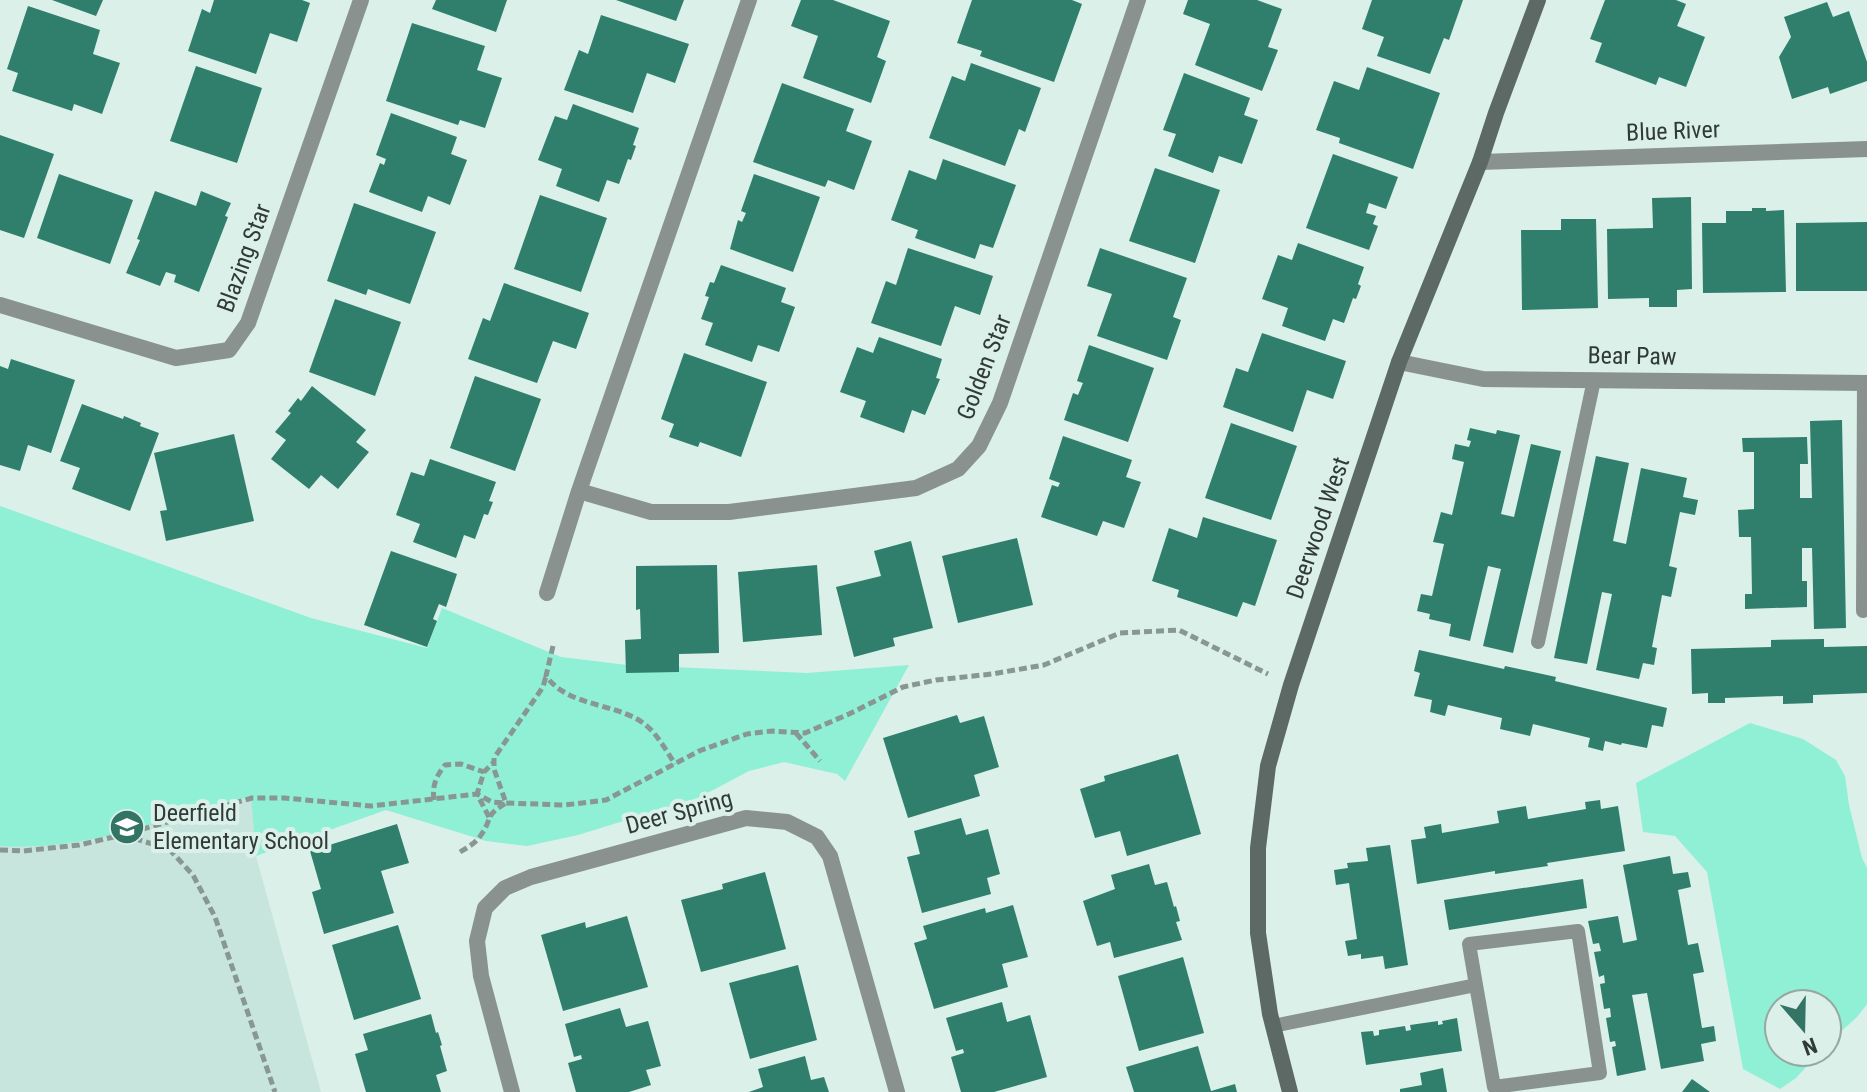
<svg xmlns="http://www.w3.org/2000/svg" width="1867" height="1092" viewBox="0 0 1867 1092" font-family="'Roboto Condensed',sans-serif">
	<rect width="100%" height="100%" fill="#daf0e9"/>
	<path fill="#c7e5dc" d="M0 506 281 611 242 675 256 856 321 1092H0Z"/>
	<path fill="#8ff0d5" d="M0 506 311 618 427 648 442 608 561 657 627 665 807 673 909 665 845 781 837 774 784 762 749 771 698 798 578 835 527 846 486 841 386 810 256 856 251 796C172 818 82 852 0 846Z
		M1750 723 1803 739 1836 760 1845 776 1849 805 1862 858 1867 868V1004L1857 1017 1827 1044V1004H1779V1052H1820L1796 1078 1780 1089 1743 1069 1707 872 1675 836 1643 832 1636 783Z"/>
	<path fill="#2f7f6c" d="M52 0H103L96 16Z
		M214 0H302L310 3 297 42 270 33 256 74 188 51 202 9 210 13Z
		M436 0H507L496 32 432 9Z
		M616 0H684L676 21Z
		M801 0H833L890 21 877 57 886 61 871 103 803 78 818 36 791 26Z
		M972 0H1072L1082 4 1054 82 980 56 982 51 957 43Z
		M1188 0H1257L1282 9 1268 47 1278 50 1262 91 1195 65 1210 24 1183 14Z
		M1372 0H1463L1449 40 1444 38 1430 74 1377 56 1384 37 1362 29Z
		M1605 0H1676L1686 4 1677 26 1705 37 1686 87 1659 77 1656 85 1595 62 1602 43 1590 39Z
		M1827 2 1833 17 1849 11 1867 62V81L1830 94 1828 87 1792 99 1779 57 1791 37 1784 17Z
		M28 6 100 30 93 54 120 63 102 114 74 104 72 111 12 91 18 73 7 69Z
		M601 15 689 44 675 83 647 73 633 113 564 90 579 50 588 54Z
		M412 23 485 46 477 70 502 78 485 128 460 120 458 125 386 101Z
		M971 63 1041 88 1025 132 1019 129 1005 166 929 138 952 76 965 81Z
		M196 66 262 88 237 163 170 141Z
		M1367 67 1440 93 1413 169 1339 143 1340 138 1316 130 1334 81 1359 90Z
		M1184 73 1250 98 1244 115 1258 120 1242 164 1219 156 1213 173 1168 156 1176 134 1163 130Z
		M782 83 854 109 846 131 872 141 854 190 828 180 825 187 753 162Z
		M573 104 639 128 633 145 636 146 631 160 628 159 619 184 607 180 599 202 556 186 562 169 538 160 555 116 567 120Z
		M391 113 457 137 451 154 467 160 450 205 428 196 422 212 369 192 380 163 384 165 386 159 376 155Z
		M0 135 54 154 24 238 0 230Z
		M1333 154 1398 177 1386 209 1369 203 1366 213 1376 216 1373 224 1378 226 1369 250 1306 228Z
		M943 159 1016 185 993 248 980 244 975 259 915 238 918 230 891 220 909 170 936 180Z
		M1155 168 1220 190 1195 263 1129 241Z
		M59 174 133 200 110 264 37 238Z
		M754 174 820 197 793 272 730 249 738 220 742 222 746 213 741 211Z
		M155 191 196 206 201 191 231 203 225 216 228 217 199 292 174 282 176 275 166 272 160 286 126 273 140 240 137 239Z
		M540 195 607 218 581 292 514 269Z
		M1691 197 1692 289 1677 290V307H1649V298L1608 299 1607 229 1653 228 1652 198Z
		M354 203 436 232 410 304 368 289 366 295 327 281Z
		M1752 208H1766V211L1784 210 1786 292 1703 293 1702 223H1726V211H1752Z
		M1561 219H1596L1598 308 1522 310 1521 230H1561Z
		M1867 222V291H1796V223Z
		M1298 243 1364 267 1358 284 1361 286 1356 299 1353 298 1344 323 1333 319 1325 341 1282 326 1288 308 1262 299 1278 255 1292 260Z
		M908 248 993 276 980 315 955 306 941 346 871 323 886 281 896 285Z
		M1100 248 1187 278 1173 317 1181 320 1167 360 1097 336 1112 294 1087 286Z
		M721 265 786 288 781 302 795 307 779 352 758 345 752 362 705 345 713 323 701 319 709 297 705 296 710 282 714 283Z
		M504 283 589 313 576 349 553 341 537 383 468 359 483 318 490 321Z
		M335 299 401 322 375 396 309 372Z
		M1262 333 1346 361 1333 399 1307 390 1293 432 1223 407 1236 368 1248 372Z
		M879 337 942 359 936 378 940 379 925 415 912 410 904 433 860 417 866 401 840 392 857 347 873 353Z
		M1089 345 1154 368 1128 442 1064 420 1073 393 1078 395 1083 383 1077 381Z
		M684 353 767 382 741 457 700 442 698 447 669 437 674 424 661 419Z
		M11 359 75 380 51 453 28 445 20 471 0 465V366L8 369Z
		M475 376 541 399 515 471 450 448Z
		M312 386 366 430 356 442 369 452 338 489 321 475 309 489 271 459 286 440 275 432 291 413 288 411 298 398 301 401Z
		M82 404 123 419 124 416 141 423 140 426 159 433 130 511 72 489 80 468 60 461Z
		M1842 420 1846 628 1814 629 1812 548H1802V581H1807V607L1745 609V594H1752L1751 537H1739L1738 510 1754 509V452H1743L1742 438 1807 437 1808 464H1800V498H1812L1810 421Z
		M1231 423 1297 446 1271 520 1205 498Z
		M1470 428 1496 434 1497 430 1520 435 1501 514 1514 517 1531 444 1561 451 1513 653 1483 646 1501 569 1488 566 1470 641 1449 636 1451 624 1429 619 1430 614 1417 611 1421 594 1432 596 1444 544 1433 542 1441 512 1452 515 1464 462 1452 459 1455 444 1469 447 1471 441 1467 440Z
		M234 434 254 521 166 541 160 511 167 510 154 453Z
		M1063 436 1132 460 1126 477 1141 482 1124 528 1103 521 1097 536 1041 517 1052 485 1058 487 1060 483 1049 479Z
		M1596 456 1629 463 1613 541 1626 544 1641 468 1687 478 1683 497 1698 500 1695 515 1680 512 1669 566 1677 568 1671 597 1662 595 1652 647 1657 648 1654 665 1643 663 1639 679 1596 670 1612 594 1602 592 1587 664 1554 658Z
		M430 459 496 482 489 501 493 502 488 515 484 514 475 539 464 535 456 558 413 542 420 524 396 515 411 472 424 476Z
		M1203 517 1277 540 1255 606 1243 602 1237 617 1177 597 1179 590 1152 581 1169 528 1197 538Z
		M1017 538 1033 605 958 623 942 556Z
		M911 541 933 628 893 638 895 646 854 657 836 587 881 576 874 551Z
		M391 551 457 574 446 607 439 604 433 619 437 621 427 647 364 625Z
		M717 565 719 653 679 654V672L626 673 625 640 641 639 640 609 636 610V566Z
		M817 565 822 635 743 642 738 572Z
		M1824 639V647L1867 646V693L1813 695V703L1783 704V696L1725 698V703H1708V693L1692 694 1691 649 1771 647V640Z
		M1419 650 1504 669 1505 666 1556 677 1555 681 1667 708 1663 727 1652 725 1647 748 1622 743 1621 745 1605 741 1603 751 1588 747 1590 738 1533 724 1530 736 1500 729 1502 718 1448 705 1445 716 1430 712 1432 700 1414 696 1420 673 1414 671Z
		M957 715 960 723 984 716 999 767 974 775 980 796 908 818 883 738Z
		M1178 754 1201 834 1127 856 1120 831 1095 838 1080 789 1105 781 1104 776Z
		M1600 800 1601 809 1618 806 1625 851 1547 863 1548 866 1495 874V871L1417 884 1411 840 1426 838 1424 827 1441 824 1442 833 1499 823 1497 811 1526 806 1528 819 1586 809 1585 802Z
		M961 818 966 835 988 829 1000 874 987 878 991 894 922 913 907 857 920 854 914 831Z
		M397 824 409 863 381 871 394 913 324 934 312 892 321 889 310 851Z
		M1390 845 1408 965 1385 969 1383 956 1361 959V954L1348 956 1345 941 1357 939 1349 883 1336 885 1334 870 1348 868 1347 863 1368 861 1366 848Z
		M1670 856 1673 874 1688 872 1691 887 1678 890 1688 945 1698 943 1704 972 1693 974 1702 1028 1714 1026 1716 1041 1701 1044 1704 1061 1661 1069 1647 993 1632 995 1646 1070 1617 1076 1612 1047 1616 1046 1615 1041 1610 1042 1606 1018 1611 1017 1610 1008 1604 1009 1600 984 1605 983 1604 975 1599 977 1594 952 1601 951 1599 943 1593 944 1588 921 1618 916 1623 943 1637 940 1623 865Z
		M1149 864 1155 885 1167 882 1174 907 1176 906 1180 921 1176 922 1182 940 1114 958 1110 942 1097 946 1083 901 1115 889 1111 875Z
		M765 872 786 949 701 972 681 900 723 889 722 884Z
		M1583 879 1587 908 1449 930 1444 900Z
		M1013 905 1028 957 1002 964 1008 987 934 1009 914 943 927 939 923 926 985 908 986 913Z
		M627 916 648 987 563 1011 541 935 585 922 586 928Z
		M398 925 421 999 354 1020 332 945Z
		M1183 957 1204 1033 1139 1051 1118 976Z
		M798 965 817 1040 750 1059 729 983Z
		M1002 1002 1007 1022 1030 1015 1047 1077 994 1092H961L951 1057 964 1053 963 1049 956 1051 946 1018Z
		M620 1008 626 1027 648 1021 661 1066 646 1070 651 1085 629 1092H576L568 1063 582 1059 581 1055 574 1057 565 1024Z
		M431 1014 436 1033 438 1032 442 1045 440 1046 447 1071 436 1075 441 1092H366L355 1054 368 1050 363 1034Z
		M1457 1018 1462 1051 1366 1065 1361 1032 1373 1031 1374 1036 1379 1035V1030L1405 1026 1406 1031 1411 1030 1410 1025 1438 1021V1025L1443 1024 1442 1021Z
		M1198 1046 1211 1091 1235 1084 1237 1092H1134L1126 1067Z
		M805 1056 811 1080 824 1077 829 1092H749L763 1087 758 1069Z
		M1443 1068 1447 1092H1400V1089L1422 1085 1420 1073Z
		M1692 1079 1710 1092H1682Z"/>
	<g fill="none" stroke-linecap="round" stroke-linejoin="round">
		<path stroke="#889792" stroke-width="5" stroke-dasharray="8 4" stroke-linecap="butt" d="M553 646 546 676C570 709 621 702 648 727 659 737 667 752 675 764
			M796 733 820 761
			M434 800C432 786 436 776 445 765L461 764 484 772
			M489 817 477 794 484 772 493 763
			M123 835 169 849 193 875 215 917 275 1092
			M0 850 23 851 79 845 122 835 252 798H284L371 806 477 794 492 802 506 803 565 805 606 800 699 751 747 734 772 731 805 733 849 714 903 687 936 680 992 674 1044 665 1120 633 1179 630 1268 674
			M460 852C468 847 476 843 481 835 493 818 484 816 506 803L494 769V758L543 687 546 676"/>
		<path stroke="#89928f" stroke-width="14" d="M1863 611 1864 382
			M1538 642 1594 380
			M1273 1026 1476 985 1469 944 1578 931 1600 1073 1494 1087 1476 985"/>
		<path stroke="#89928f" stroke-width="16" d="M1480 162 1867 149
			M0 305 176 358 229 350 248 323 361 0
			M1399 362 1483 379 1867 383
			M579 491 651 512H729L916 488 958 469 979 446 1000 403 1138 0
			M547 593 579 491 749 0
			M512 1092 481 976 477 941 485 908 505 888 531 877 746 818 787 822 817 837 830 856 897 1092"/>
		<path stroke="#5c6965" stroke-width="16" d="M1290 1092 1270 1014 1258 933V848L1268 766 1291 685 1399 362 1480 162 1496 113 1538 0"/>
	</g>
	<defs>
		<g id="school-disc" transform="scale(1.8)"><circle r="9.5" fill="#337464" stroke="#daf0e9"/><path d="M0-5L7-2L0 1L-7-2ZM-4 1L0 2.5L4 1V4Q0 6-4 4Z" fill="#fff"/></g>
	</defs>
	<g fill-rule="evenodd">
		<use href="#school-disc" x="127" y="827"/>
	</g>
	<g text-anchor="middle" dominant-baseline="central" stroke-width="8" stroke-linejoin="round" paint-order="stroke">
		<g font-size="24" fill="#323a38" stroke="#daf0e9">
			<text transform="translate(1673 131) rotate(-2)">Blue River</text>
			<text transform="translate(244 258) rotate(-70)">Blazing Star</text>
			<text transform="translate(1632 356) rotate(1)">Bear Paw</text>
			<text transform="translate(984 367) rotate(-69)">Golden Star</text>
			<text transform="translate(1318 528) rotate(-71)">Deerwood West</text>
			<text transform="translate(679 812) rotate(-15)">Deer Spring</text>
		</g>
		<g font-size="24" fill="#323a38" stroke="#daf0e9" text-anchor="start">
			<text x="153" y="813">Deerfield<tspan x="153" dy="28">Elementary School</tspan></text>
		</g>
	</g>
	<g transform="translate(1803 1028) rotate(160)"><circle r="38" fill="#daf0e9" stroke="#97a7a2" stroke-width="2"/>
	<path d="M0-6L14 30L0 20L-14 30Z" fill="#337464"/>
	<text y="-12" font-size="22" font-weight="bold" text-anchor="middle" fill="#323a38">N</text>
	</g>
</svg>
